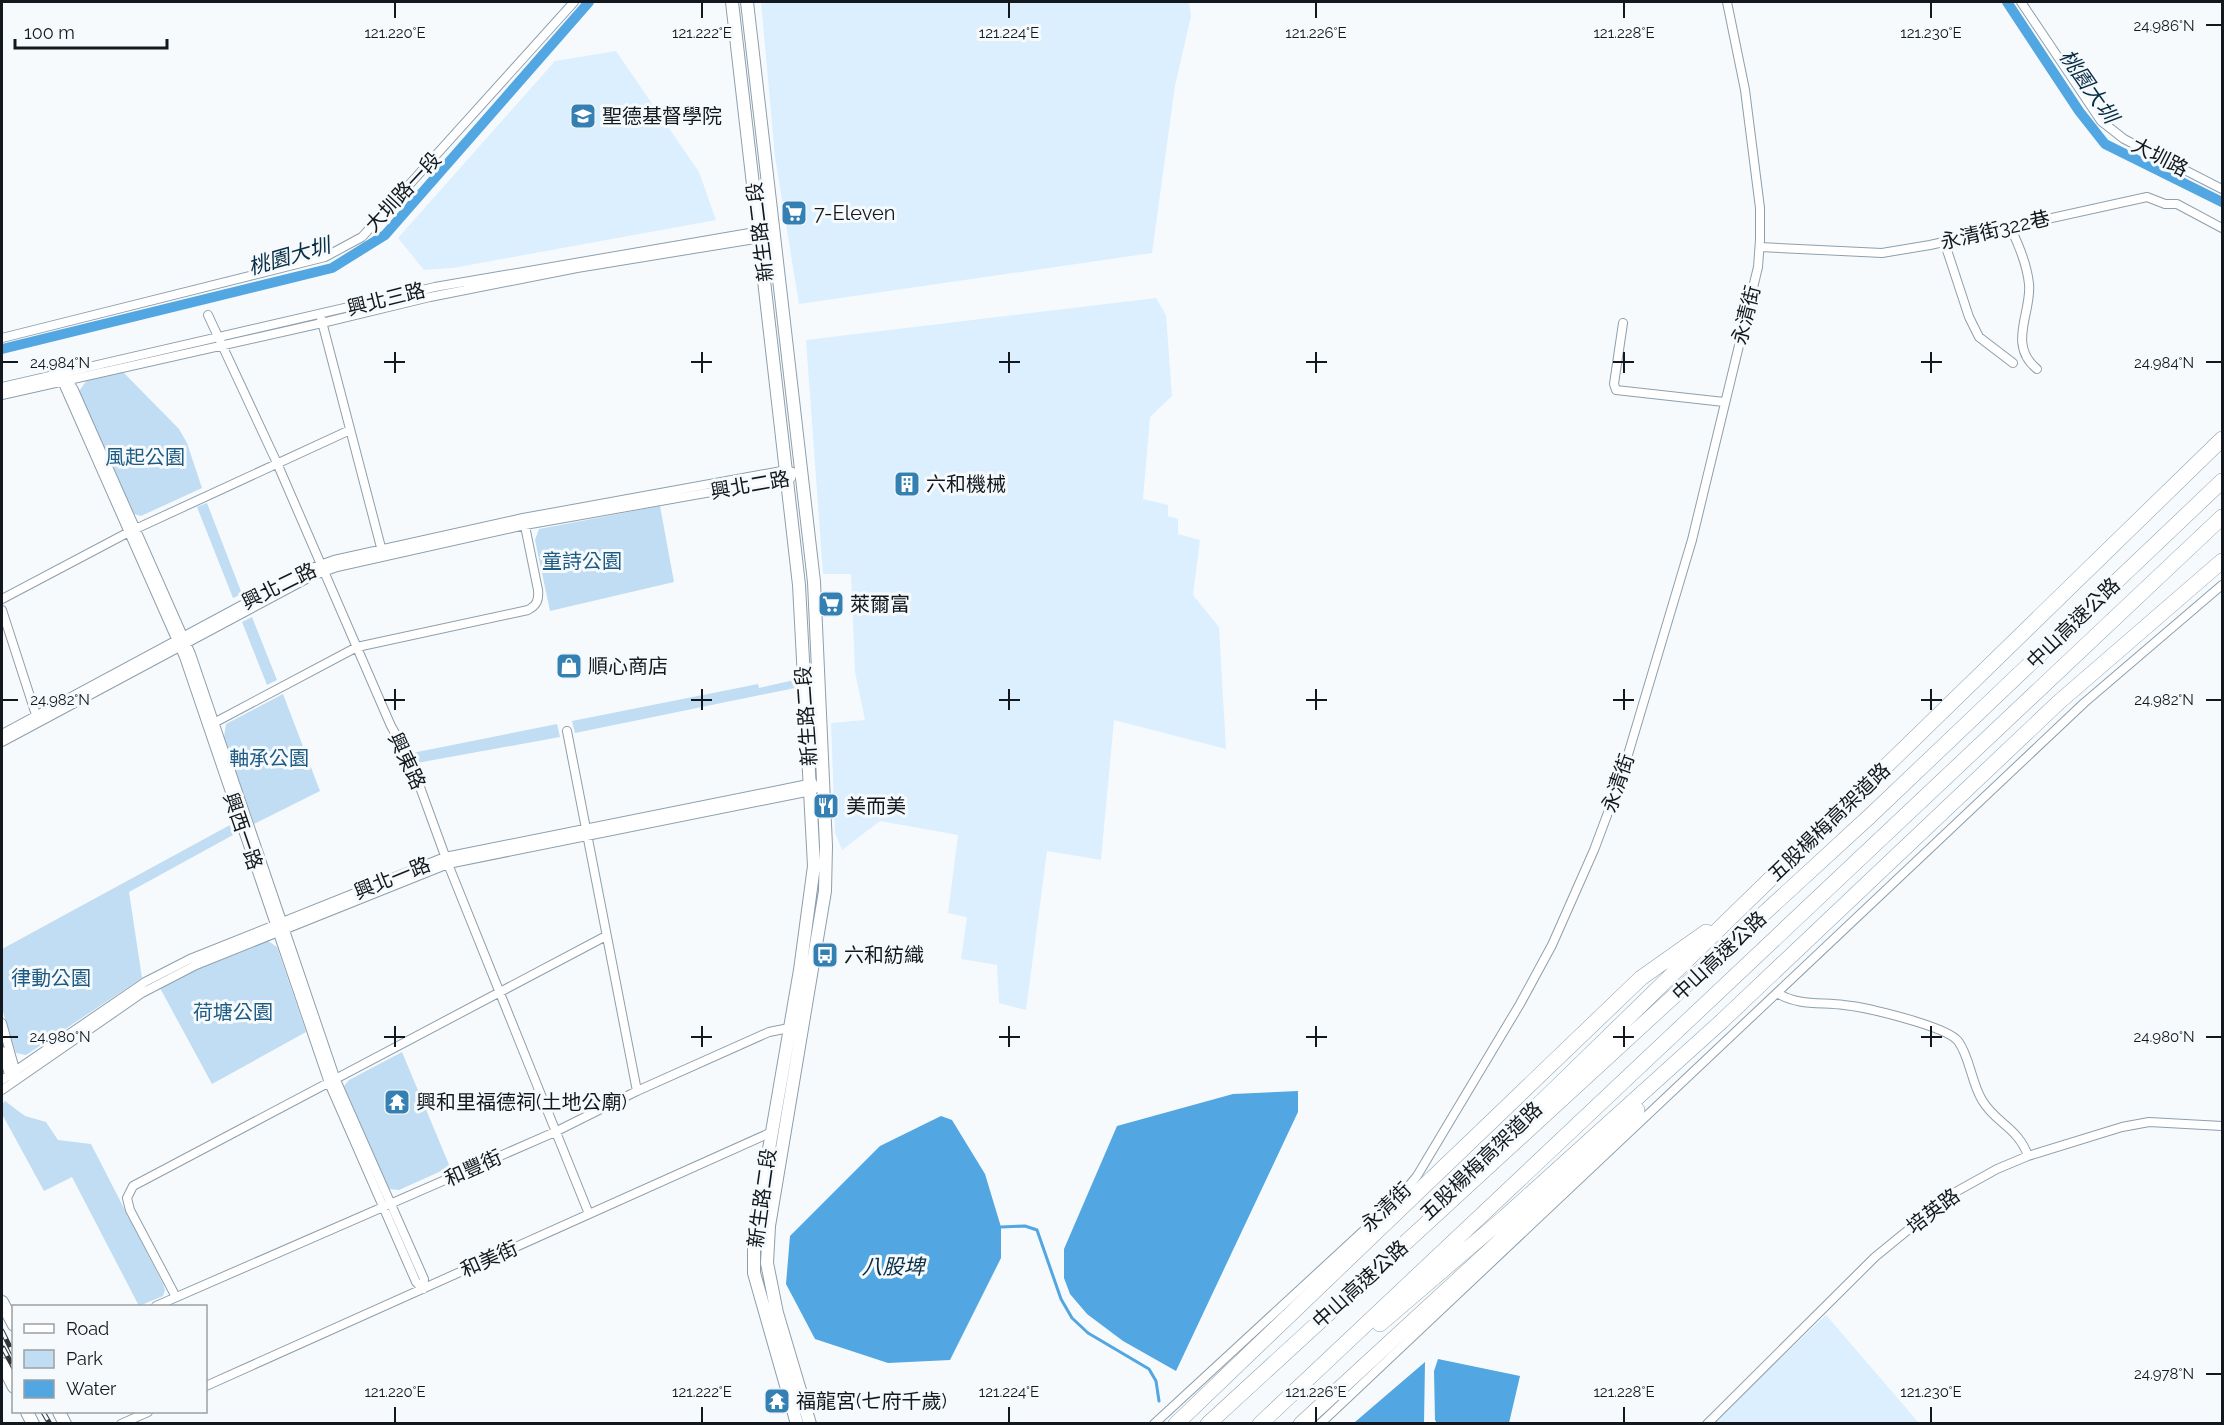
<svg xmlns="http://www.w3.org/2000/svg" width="2224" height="1425" viewBox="0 0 2224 1425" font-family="Raleway,'Noto Sans TC',sans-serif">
	<rect width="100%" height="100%" fill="#f6fafc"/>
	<path fill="#dbefff" d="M761 2H1189L1191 16 1175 86 1152 253 799 304 775 157Z
		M616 51 699 172 716 220 453 268 424 270 398 238 555 61Z
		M1156 298 1166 315 1172 396 1150 417 1143 499 1168 505V516L1178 519V534L1200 540 1193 595 1219 627 1226 749 1114 720 1101 860 1047 851 1026 1010 999 1003 997 965 961 959 967 917 948 913 958 835 880 821 842 850 835 833 831 723 865 720 855 672 851 574H823L806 340Z
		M1826 1315 1919 1423 1711 1424Z"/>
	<path fill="#c1ddf3" d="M123 372 179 429 187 443 202 488 141 516 134 514 79 391 87 380Z
		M207 503 242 594 233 598 197 507Z
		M660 506 674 582 550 611 535 540 539 529Z
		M252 617 277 680 267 685 242 622Z
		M794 680 795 688 575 733 572 721 758 684 759 688Z
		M283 694 320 791 254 824 224 737 226 724Z
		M557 724 560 737 417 763 412 753Z
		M230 825 233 835 129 892 142 978 26 1055 16 1053 2 1009V949Z
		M268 941 277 947 306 1032 212 1084 160 988 196 970Z
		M402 1052 450 1167 399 1190 389 1189 344 1086 349 1080Z
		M5 1101 25 1116 46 1122 58 1140 91 1144 163 1284 165 1290 163 1296 139 1306 72 1177 44 1191 2 1114V1104Z"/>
	<path fill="#52a6e1" d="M1298 1091V1112L1176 1371 1123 1341 1087 1314 1070 1294 1064 1278V1249L1117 1126 1233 1094Z
		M941 1116 952 1120 985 1174 1001 1227V1258L950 1360 888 1363 815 1339 786 1284 790 1236 880 1146Z
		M1438 1359 1520 1376 1509 1423H1437L1435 1420 1434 1371Z
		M1425 1362 1424 1423 1355 1422Z"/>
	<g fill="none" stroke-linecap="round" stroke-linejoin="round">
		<path stroke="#52a6e1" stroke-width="3" d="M1001 1227 1025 1226 1037 1230 1061 1299 1072 1318 1088 1333 1149 1369 1156 1381 1159 1401"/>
		<path stroke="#52a6e1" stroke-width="10" d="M2007 2 2079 111 2105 144 2222 202
			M2 349 332 268 385 235 589 2"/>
		<g stroke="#8e9fac" stroke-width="10">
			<path id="street" d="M2021 2 2101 121 2124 139 2222 189
				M2010 226C2018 244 2027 264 2029 284 2032 312 2007 345 2037 369
				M1944 241 1969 317 1979 337 2013 363
				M1760 247 1882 253 1930 245 2147 197 2165 204H2177L2222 228
				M208 315 277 463 391 726 409 757 448 864 589 1214
				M321 318 383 555
				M1623 323 1614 384 1616 390 1724 402
				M2 338 325 257 362 237 574 2
				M64 373 62 381 184 657 329 1083 416 1282 423 1289
				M64 373 74 390 191 654 336 1080 424 1279 423 1289
				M2 387 435 287 761 231
				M2 395 322 323 430 297 577 268 761 238 773 231
				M2 599 129 532 350 430
				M2 610 38 721
				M210 725 357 647 528 610C537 605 539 600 538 590L524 521
				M567 731 637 1091
				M2 734 309 569 334 560 523 518 787 470 803 476
				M2 742 312 576 337 567 525 525 791 478
				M1777 993C1798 1006 1821 1002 1844 1005 1865 1007 1946 1026 1958 1041 1970 1057 1971 1082 1982 1100 1995 1123 2018 1127 2028 1156
				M2 1023 16 1073
				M2 1051 9 1074 13 1077
				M2 1080 145 982 190 959 445 857 813 783
				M2 1090 142 993 196 965 448 864 811 791 822 785
				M176 1297 130 1210 127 1198 133 1186 606 936
				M156 1306 555 1132 637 1091 769 1032 789 1028
				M206 1386 772 1132
				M121 1424 148 1412
				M1154 1424 1399 1198 1417 1176 1520 1004 1552 945 1594 850 1621 778 1692 540 1758 267 1760 240V208L1745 90 1727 2
				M1320 1424 2084 703 2222 585
				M1707 1424 1875 1257 1952 1194 1997 1169 2028 1156 2122 1127 2149 1122 2222 1126"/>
		</g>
		<g stroke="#8e9fac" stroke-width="14">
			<path id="secondary" d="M732 2 799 585 814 866 800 970 754 1236V1273L797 1424
				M747 2 814 582 826 846 825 891 769 1226 767 1263 777 1313 810 1424
				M2 1302 14 1325
				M2 1364 14 1387
				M27 1412 33 1424
				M59 1412 65 1424"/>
		</g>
		<g stroke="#8e9fac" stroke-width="16">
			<path id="highway" d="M1493 1149 2222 439
				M1380 1324 1506 1216 1722 1021 2059 702 2222 561
				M1176 1424 1641 978 1706 932
				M1208 1424 1870 816 2222 481
				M1260 1424 2222 517
				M1301 1424 1597 1152 1637 1110"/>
		</g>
		<use href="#street" stroke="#fff" stroke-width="8"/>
		<use href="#secondary" stroke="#fff" stroke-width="12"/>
		<use href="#highway" stroke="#fff" stroke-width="15"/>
		<g stroke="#30363a" stroke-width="5">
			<path id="rail" d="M2 1331 14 1355
				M3 1348 14 1368
				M43 1412 50 1424"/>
		</g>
		<use href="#rail" stroke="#f6fafc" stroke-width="3" stroke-dasharray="9" stroke-linecap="butt"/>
	</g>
	<path fill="none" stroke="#12181d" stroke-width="2" d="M395 3V18M702 3V18M1009 3V18M1316 3V18M1624 3V18M1931 3V18M2206 25H2221M395 352V373M702 352V373M1009 352V373M1316 352V373M1624 352V373M1931 352V373M3 362H18M384 362H405M691 362H712M999 362H1020M1306 362H1327M1613 362H1634M1921 362H1942M2206 362H2221M395 689V710M702 689V710M1009 689V710M1316 689V710M1624 689V710M1931 689V710M3 700H18M384 700H405M691 700H712M999 700H1020M1306 700H1327M1613 700H1634M1921 700H1942M2206 700H2221M395 1026V1047M702 1026V1047M1009 1026V1047M1316 1026V1047M1624 1026V1047M1931 1026V1047M3 1037H18M384 1037H405M691 1037H712M999 1037H1020M1306 1037H1327M1613 1037H1634M1921 1037H1942M2206 1037H2221M2206 1374H2221M395 1407V1422M702 1407V1422M1009 1407V1422M1316 1407V1422M1624 1407V1422M1931 1407V1422"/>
	<defs>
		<g id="university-square" transform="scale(1.35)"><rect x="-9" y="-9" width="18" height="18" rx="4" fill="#3480b3" stroke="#f6fafc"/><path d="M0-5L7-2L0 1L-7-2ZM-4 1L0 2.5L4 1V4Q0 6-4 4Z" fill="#fff"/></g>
		<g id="supermarket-square" transform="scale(1.35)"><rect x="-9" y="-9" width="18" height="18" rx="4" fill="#3480b3" stroke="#f6fafc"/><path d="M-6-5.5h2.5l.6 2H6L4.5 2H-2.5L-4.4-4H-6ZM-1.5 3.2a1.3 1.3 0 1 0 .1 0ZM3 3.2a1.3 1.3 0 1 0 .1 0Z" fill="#fff"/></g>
		<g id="building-square" transform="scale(1.35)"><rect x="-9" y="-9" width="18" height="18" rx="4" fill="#3480b3" stroke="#f6fafc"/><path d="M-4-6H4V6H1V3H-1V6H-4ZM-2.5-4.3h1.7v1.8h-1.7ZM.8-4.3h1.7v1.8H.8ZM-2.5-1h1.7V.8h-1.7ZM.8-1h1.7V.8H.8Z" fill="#fff"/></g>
		<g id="shop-square" transform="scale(1.35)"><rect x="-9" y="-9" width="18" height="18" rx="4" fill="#3480b3" stroke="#f6fafc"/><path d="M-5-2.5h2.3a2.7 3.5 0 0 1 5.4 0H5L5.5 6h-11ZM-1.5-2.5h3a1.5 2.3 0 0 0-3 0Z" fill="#fff"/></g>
		<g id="restaurant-square" transform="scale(1.35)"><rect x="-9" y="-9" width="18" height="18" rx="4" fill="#3480b3" stroke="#f6fafc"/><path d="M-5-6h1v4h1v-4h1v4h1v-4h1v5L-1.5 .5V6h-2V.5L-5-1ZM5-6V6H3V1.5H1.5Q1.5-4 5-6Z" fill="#fff"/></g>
		<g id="bus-square" transform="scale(1.35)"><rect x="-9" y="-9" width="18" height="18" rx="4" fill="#3480b3" stroke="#f6fafc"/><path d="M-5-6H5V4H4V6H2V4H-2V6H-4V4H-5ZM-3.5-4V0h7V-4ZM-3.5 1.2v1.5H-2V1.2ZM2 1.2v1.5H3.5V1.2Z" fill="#fff"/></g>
		<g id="temple-square" transform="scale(1.35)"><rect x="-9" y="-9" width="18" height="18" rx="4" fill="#3480b3" stroke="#f6fafc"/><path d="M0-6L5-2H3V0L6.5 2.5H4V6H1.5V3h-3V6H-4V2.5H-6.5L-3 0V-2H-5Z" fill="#fff"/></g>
	</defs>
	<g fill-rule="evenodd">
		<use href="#university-square" x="583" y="116"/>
		<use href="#supermarket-square" x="794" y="213"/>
		<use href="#building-square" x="907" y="484"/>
		<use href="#supermarket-square" x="831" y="604"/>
		<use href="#shop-square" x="569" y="666"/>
		<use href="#restaurant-square" x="826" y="806"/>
		<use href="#bus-square" x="825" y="955"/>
		<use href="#temple-square" x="397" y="1102"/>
		<use href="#temple-square" x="777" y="1401"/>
	</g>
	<g text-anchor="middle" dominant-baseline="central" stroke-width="6" stroke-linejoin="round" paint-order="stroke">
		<g font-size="20" fill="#12181d" stroke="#f6fafc" text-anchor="start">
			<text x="602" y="116">聖德基督學院</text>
			<text x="814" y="213">7-Eleven</text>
			<text x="926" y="484">六和機械</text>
			<text x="850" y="604">萊爾富</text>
			<text x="588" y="666">順心商店</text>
			<text x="846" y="806">美而美</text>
			<text x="844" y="955">六和紡織</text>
			<text x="416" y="1102">興和里福德祠(土地公廟)</text>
			<text x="796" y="1401">福龍宮(七府千歲)</text>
		</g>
		<g font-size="20" fill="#12181d" stroke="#f6fafc">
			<text transform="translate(2160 157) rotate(27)">大圳路</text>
			<text transform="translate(403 192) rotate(-47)">大圳路一段</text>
			<text transform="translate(1995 230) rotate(-13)">永清街322巷</text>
			<text transform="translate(760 232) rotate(-97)">新生路二段</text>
			<text transform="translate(386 299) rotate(-14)">興北三路</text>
			<text transform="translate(1746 315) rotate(-76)">永清街</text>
			<text transform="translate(750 485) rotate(-10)">興北二路</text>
			<text transform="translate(279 586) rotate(-26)">興北二路</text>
			<text transform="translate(2073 623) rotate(-44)">中山高速公路</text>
			<text transform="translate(806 716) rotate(-94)">新生路二段</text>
			<text transform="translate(407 761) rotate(65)">興東路</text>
			<text transform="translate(1618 783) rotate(-71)">永清街</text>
			<text transform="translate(1829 822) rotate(-44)">五股楊梅高架道路</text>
			<text transform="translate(243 831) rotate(71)">興西一路</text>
			<text transform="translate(392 878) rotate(-22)">興北一路</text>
			<text transform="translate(1719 956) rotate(-43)">中山高速公路</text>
			<text transform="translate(1481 1161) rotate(-44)">五股楊梅高架道路</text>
			<text transform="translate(473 1168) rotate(-24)">和豐街</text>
			<text transform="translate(762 1198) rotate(-82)">新生路二段</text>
			<text transform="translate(1386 1207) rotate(-44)">永清街</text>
			<text transform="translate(1933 1211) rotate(-37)">培英路</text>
			<text transform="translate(489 1259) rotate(-24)">和美街</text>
			<text transform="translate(1360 1284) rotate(-42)">中山高速公路</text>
		</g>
		<g font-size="20" fill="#1e5b83" stroke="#f6fafc">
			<text x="145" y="457">風起公園</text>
			<text x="582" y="561">童詩公園</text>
			<text x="269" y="758">軸承公園</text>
			<text x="51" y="978">律動公園</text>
			<text x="233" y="1012">荷塘公園</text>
		</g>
		<g font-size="21" font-style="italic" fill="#082e45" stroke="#f6fafc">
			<text transform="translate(2089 86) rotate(55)">桃園大圳</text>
			<text transform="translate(289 256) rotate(-16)">桃園大圳</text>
			<text x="893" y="1266">八股埤</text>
		</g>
	</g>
	<g font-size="15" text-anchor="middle" fill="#12181d" stroke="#f6fafc" stroke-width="6" stroke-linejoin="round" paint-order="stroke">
		<text x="2164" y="31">24.986°N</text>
		<text x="395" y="38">121.220°E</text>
		<text x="702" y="38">121.222°E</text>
		<text x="1009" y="38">121.224°E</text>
		<text x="1316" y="38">121.226°E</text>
		<text x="1624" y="38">121.228°E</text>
		<text x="1931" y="38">121.230°E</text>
		<text x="60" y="368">24.984°N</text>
		<text x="2164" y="368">24.984°N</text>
		<text x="60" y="705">24.982°N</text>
		<text x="2164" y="705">24.982°N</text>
		<text x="60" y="1042">24.980°N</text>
		<text x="2164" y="1042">24.980°N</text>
		<text x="2164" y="1379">24.978°N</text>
		<text x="395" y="1397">121.220°E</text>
		<text x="702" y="1397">121.222°E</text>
		<text x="1009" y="1397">121.224°E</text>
		<text x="1316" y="1397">121.226°E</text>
		<text x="1624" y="1397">121.228°E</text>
		<text x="1931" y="1397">121.230°E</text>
	</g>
	<rect width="2224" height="1425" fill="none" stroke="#12181d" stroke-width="6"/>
	<rect x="12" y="1305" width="195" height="108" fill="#f6fafc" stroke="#9ba0a3" stroke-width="1.5"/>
	<rect x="24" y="1324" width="30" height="9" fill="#ffffff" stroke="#9ba0a3" stroke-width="1.5"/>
	<text x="66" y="1335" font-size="18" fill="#12181d">Road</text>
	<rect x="24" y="1350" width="30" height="18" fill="#c1ddf3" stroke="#9ba0a3" stroke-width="1.5"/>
	<text x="66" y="1365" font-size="18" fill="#12181d">Park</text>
	<rect x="24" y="1380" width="30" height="18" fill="#52a6e1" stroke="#9ba0a3" stroke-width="1.5"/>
	<text x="66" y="1395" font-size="18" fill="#12181d">Water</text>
	<path d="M15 39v9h152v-9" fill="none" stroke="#12181d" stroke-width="3"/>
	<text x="24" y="39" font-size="18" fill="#12181d" stroke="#f6fafc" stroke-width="4.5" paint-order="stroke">100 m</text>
</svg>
